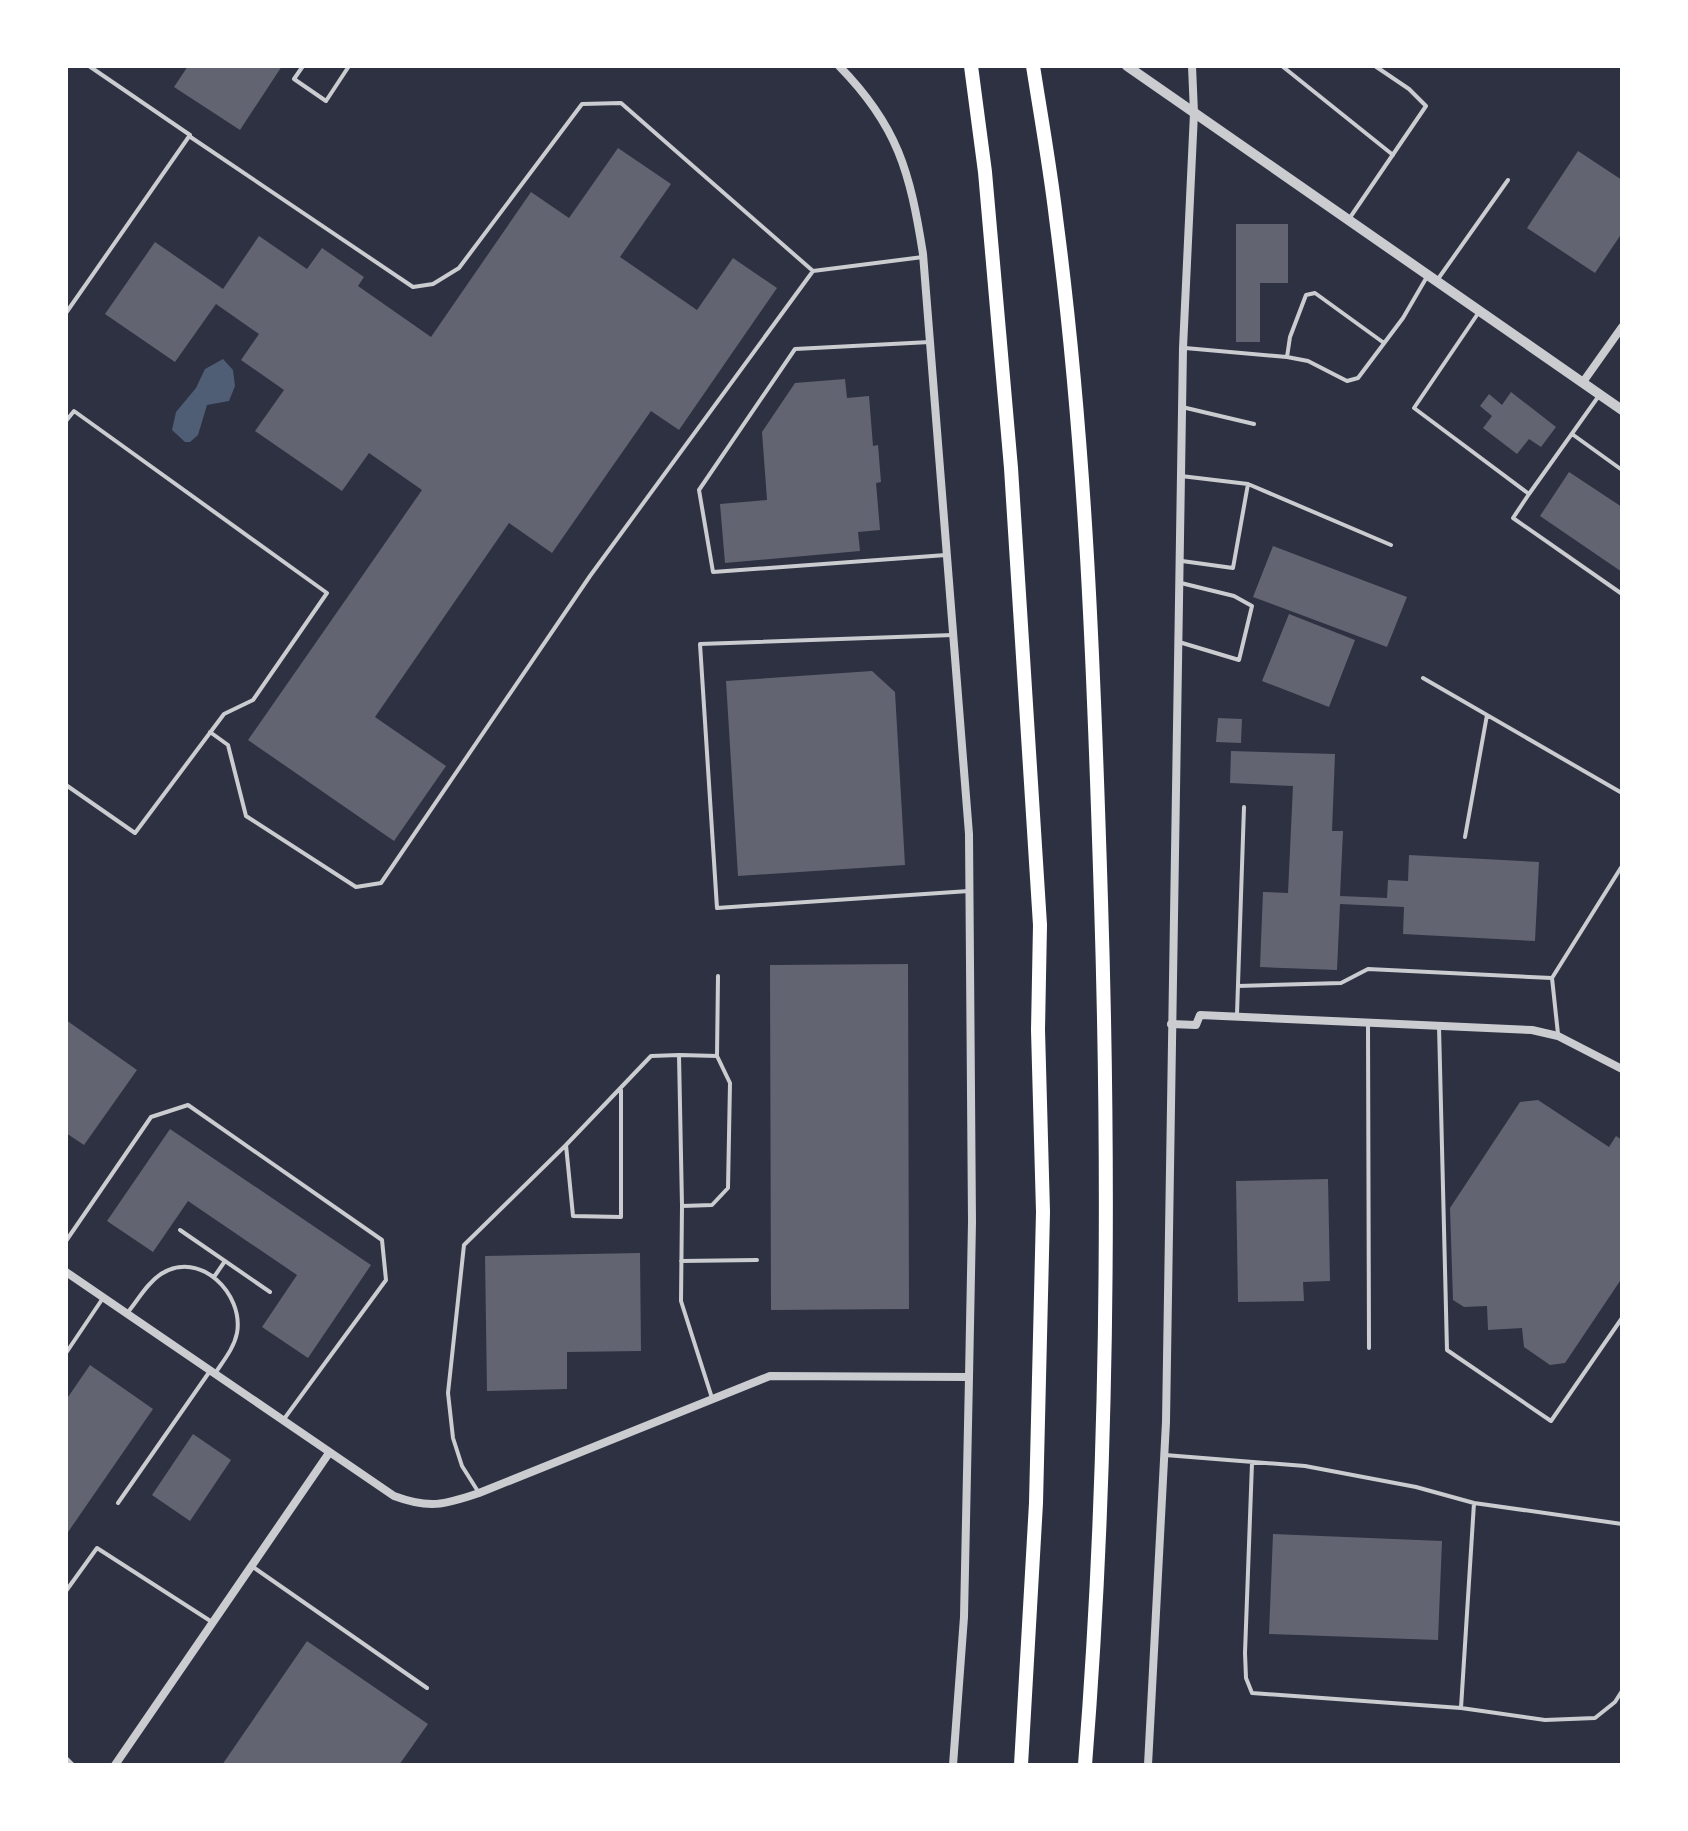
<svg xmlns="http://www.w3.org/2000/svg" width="1688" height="1831" viewBox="0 0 1688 1831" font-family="Inter,sans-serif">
	<rect width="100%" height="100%" fill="#2d3142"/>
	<path fill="#4f5d75" d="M223 359 233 370 235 386 229 401 207 405 198 435 190 442H185L172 430 176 412 196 388 205 369Z"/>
	<path fill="#626471" d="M188 66H282L240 130 174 87Z
		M618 148 671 184 620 257 697 310 733 258 777 288 679 430 651 411 552 553 509 523 375 717 446 766 394 841 248 740 422 490 369 453 342 491 255 431 284 390 241 360 259 334 216 304 175 362 105 314 155 242 223 289 259 236 307 269 322 248 364 277 358 286 431 337 531 192 569 218Z
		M1578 151 1622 180V233L1595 273 1527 228Z
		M1236 224H1288V283H1260V342H1236Z
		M845 379 847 398 869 396 873 446 878 445 881 482 876 483 880 530 858 532 860 551 725 563 720 504 767 500 762 432 795 383Z
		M1511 392 1556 427 1541 447 1529 439 1517 454 1483 428 1492 416 1480 406 1489 394 1502 405Z
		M1569 472 1622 507V572L1540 516Z
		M1273 546 1407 597 1387 647 1253 597Z
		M1289 614 1355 640 1329 707 1262 681Z
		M872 671 895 692 905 865 738 876 726 681Z
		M1218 718 1242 719 1241 743 1216 742Z
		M1231 751 1335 754 1332 831H1343L1340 896 1387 898 1388 880 1408 881 1409 855 1539 862 1535 941 1403 934 1404 907 1340 904 1337 970 1260 967 1263 892 1288 893 1293 786 1230 783Z
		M908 964 909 1309 771 1310 770 965Z
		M66 1020 137 1070 84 1145 66 1133Z
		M1538 1100 1609 1147 1616 1136 1622 1140V1278L1565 1363 1550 1365 1524 1347 1522 1328 1488 1330 1487 1306 1464 1307 1453 1300 1450 1208 1520 1102Z
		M170 1129 371 1265 308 1358 262 1327 297 1275 188 1201 153 1252 107 1221Z
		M1328 1179 1330 1281 1303 1282 1304 1301 1238 1302 1236 1181Z
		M640 1253 641 1351 567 1352V1389L487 1391 485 1256Z
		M90 1365 153 1409 66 1535V1400Z
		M193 1434 231 1460 190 1521 152 1495Z
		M1273 1534 1442 1541 1438 1640 1269 1634Z
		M307 1641 428 1724 399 1765H222Z"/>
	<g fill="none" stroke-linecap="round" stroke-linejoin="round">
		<path stroke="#caccd0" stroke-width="4" d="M303 66 294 79 326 101 349 66
			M1282 66 1393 155
			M189 136 413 287 433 284 459 268 582 104 621 103 813 271
			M1349 219 1426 106 1409 89 1375 66
			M1438 279 1508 180
			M1479 312 1414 408 1529 494 1598 397
			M66 313 190 135 89 66
			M930 342 795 349 699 490 713 572 946 555
			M1185 348 1287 357 1308 361 1347 381 1358 378 1403 318 1428 275
			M1287 357 1290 337 1306 295 1315 293 1384 343
			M1182 407 1254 424
			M66 421 74 411 327 593 253 700 224 714 135 833 66 785
			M1572 434 1622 470
			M1181 476 1248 484 1391 545
			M1529 494 1513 518 1622 594
			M1182 561 1233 568 1248 484
			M953 635 700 644 717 908 969 891
			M1179 642 1239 660 1252 606 1234 596 1181 583
			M1423 678 1622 793
			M210 732 228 745 246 816 356 887 381 883 590 576 813 271 923 257
			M1465 837 1487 715
			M1552 978 1622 866
			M1238 986 1341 983 1368 969 1552 978 1558 1034
			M1237 1014 1244 807
			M1368 1025 1369 1348
			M1439 1026 1447 1350 1551 1421 1622 1318
			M680 1055 717 1056 730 1083 728 1188 712 1205 682 1206
			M717 1056 718 976
			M566 1145 573 1216 621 1217V1090
			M180 1230 270 1292
			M66 1241 151 1117 188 1105 382 1240 386 1280 284 1419
			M681 1261 757 1260
			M214 1277 225 1261
			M128 1312C138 1300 147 1283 161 1274 200 1249 244 1294 237 1333 234 1348 224 1360 216 1372
			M66 1353 103 1298
			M1165 1455 1305 1466 1416 1487 1474 1503 1622 1524
			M1252 1463 1245 1653 1246 1678 1252 1693 1461 1708 1545 1720 1595 1718 1615 1702 1622 1691
			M479 1493 462 1466 453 1438 448 1393 464 1245 566 1145 651 1056 679 1055 682 1206 681 1301 712 1398
			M118 1503 210 1371
			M253 1567 427 1688
			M66 1591 97 1548 212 1622
			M1461 1708 1474 1503
			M66 1758 73 1765"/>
		<path stroke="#caccd0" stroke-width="8" d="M839 66C898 126 910 172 923 254L969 834 972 1222 969 1377 964 1617 953 1765
			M1583 382 1622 327
			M1171 1024 1196 1025 1200 1015 1532 1030 1558 1036 1622 1069
			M66 1272 394 1496C429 1509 444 1505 479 1493L770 1376 969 1377
			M115 1765 329 1453
			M1148 1765 1166 1422 1183 348 1194 113 1192 66"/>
		<path stroke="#caccd0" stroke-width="10" d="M1127 66 1622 410"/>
		<path stroke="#fff" stroke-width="14" d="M971 66 985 172 1011 468 1040 925 1038 1030 1043 1212 1036 1503 1021 1765
			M1033 66C1041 117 1050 167 1056 218 1086 445 1094 673 1101 901 1110 1189 1108 1478 1085 1765"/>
	</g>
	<rect width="1688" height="1831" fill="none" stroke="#ffffff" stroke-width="136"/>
</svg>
